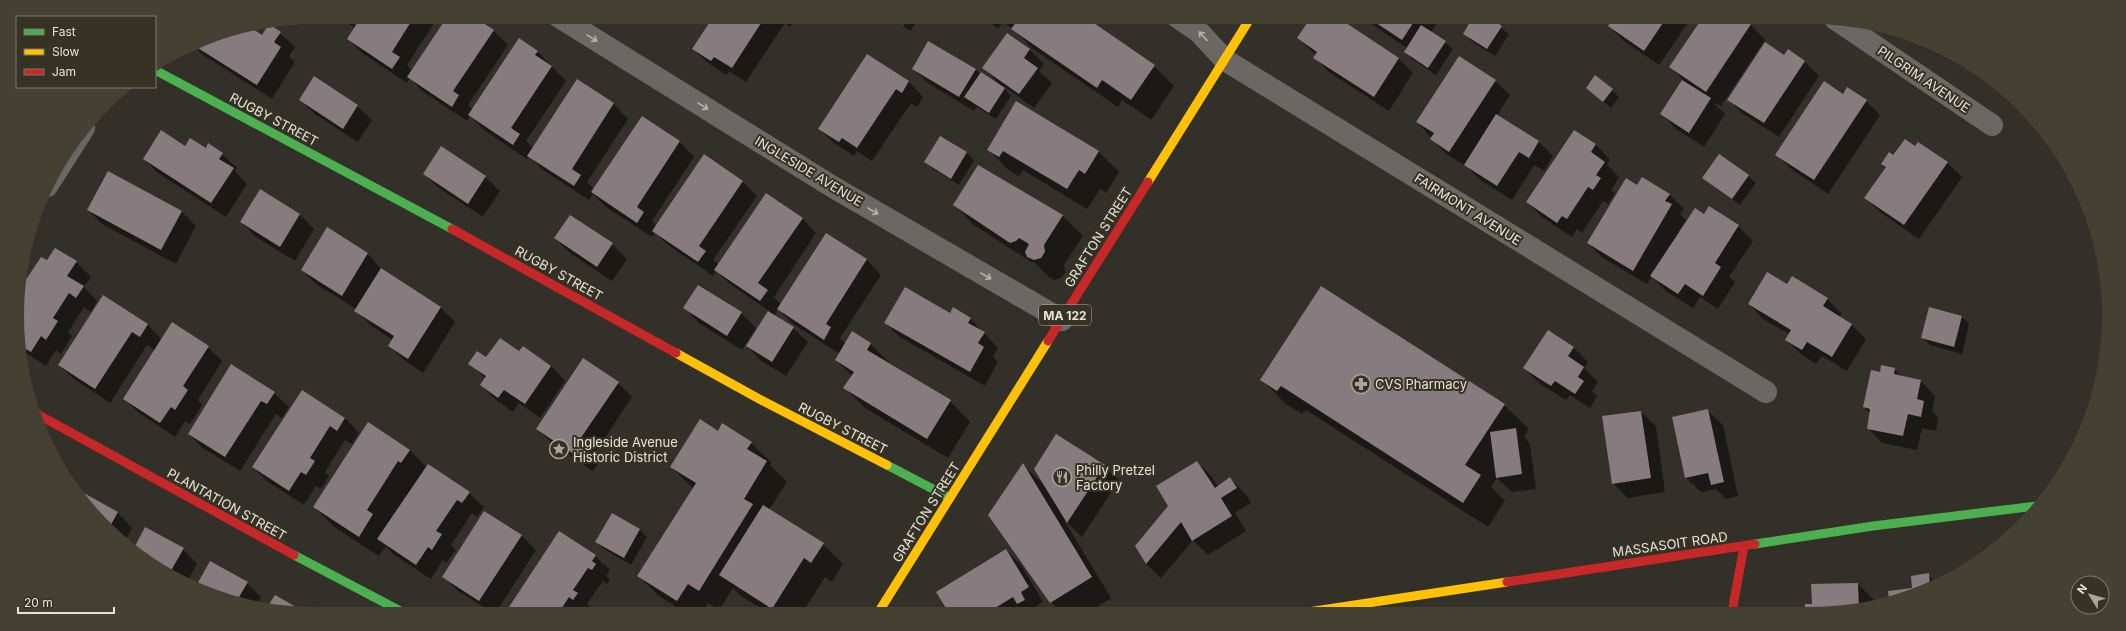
<svg xmlns="http://www.w3.org/2000/svg" width="2126" height="631" viewBox="0 0 2126 631" font-family="Inter,sans-serif">
	<rect width="100%" height="100%" fill="#323028"/>
	<path fill="#0007" d="M339 17H360L354 25 356 26 362 17H438L407 65 412 71 448 17H480L508 45 468 105 473 110 520 39 538 52 566 81 526 141 533 148 578 80 614 104 628 119 587 182 594 189 642 117 680 142 694 157 652 221 656 226 742 181 757 196 713 260 719 265 802 218 816 233 774 297 781 304 827 234 867 260 881 275 840 338 846 344H870L891 364 950 401 970 422 948 458 865 408 845 388 852 376 836 360 840 354 793 324 778 309 774 316 793 328 808 342 786 376 761 361 747 346 769 311 730 284 716 271 713 276 668 245 655 232 652 237 606 207 593 194 589 200 543 170 529 156 527 159 484 130 470 116 467 121 422 91 410 78 407 83 362 53 348 38 355 28Z
		M714 17H796L790 27 785 23 746 82 729 71 726 75 708 63 693 49Z
		M892 17H916L919 19 910 31Z
		M983 17H1084L1154 66 1174 86 1151 120 1122 100 1118 107 1033 49 1013 29 1003 22 998 29Z
		M1312 17H1335L1399 59 1413 73 1389 111 1329 72 1314 57 1316 55 1298 38Z
		M1361 17H1441L1431 32 1453 49 1436 75 1412 59 1405 52 1407 48Z
		M1475 17H1486L1509 34 1495 56 1471 41 1464 33Z
		M1511 17H1523L1520 22Z
		M1580 17H1590L1587 22Z
		M1615 17H1692L1659 65 1624 41 1609 26Z
		M1705 17H1739L1751 25 1765 40 1721 106 1713 102 1725 114 1704 147 1676 129 1662 114 1683 80 1671 67Z
		M247 26 263 36 280 33 295 47 289 56 295 62 272 99 203 55 193 45 201 40Z
		M1029 49 1044 64 1039 71 1052 83 1034 108 1002 85 1011 96 996 119 977 107 974 111 928 83 913 69 975 70 1001 86 984 68Z
		M868 55 909 82 923 97 917 107 911 103 872 161 857 151 854 156 834 143 819 129Z
		M1784 56 1804 61 1819 76 1779 137 1743 114 1729 100Z
		M1495 81 1510 95 1497 116 1539 142 1553 156 1544 171 1534 165 1512 200 1480 180 1465 164 1464 165 1446 154 1417 122Z
		M1587 88 1612 90 1619 97 1611 108Z
		M1843 95 1866 101 1880 115 1828 194 1791 169 1777 155Z
		M300 100 357 106 372 120 358 142 315 114Z
		M1017 102 1099 152 1119 172 1106 193 1100 189 1087 209 1023 170 1019 176 1008 170 988 149Z
		M1575 131 1596 145 1610 160 1607 165 1619 177 1611 190 1615 193 1608 204 1603 201 1582 233 1577 229 1572 237 1542 217 1527 202Z
		M941 137 967 153 974 160 959 185 933 169 925 162Z
		M1918 143 1947 163 1962 177 1919 239 1880 212 1866 198 1887 168 1882 164 1915 148Z
		M185 147 206 149 222 154 237 168 235 171 247 184 226 217 158 173 144 159Z
		M978 166 1063 216 1083 236 1064 265 1065 273 1061 278 1055 280 1049 277 1034 262H1031L974 225 954 204Z
		M424 174 485 177 500 191 483 217 439 188Z
		M1748 176 1756 183 1740 205 1704 178Z
		M1638 186 1669 194 1684 209 1680 214 1686 220 1678 232 1680 233 1704 215 1738 226 1753 241 1729 277 1735 282 1718 309 1700 297 1693 308 1666 291 1652 277 1647 284 1603 258 1588 243Z
		M261 191 300 215 314 229 295 261 256 237 241 222Z
		M88 210 182 212 196 226 176 264 102 224Z
		M570 216 612 244 627 259 612 281 570 253 555 238Z
		M328 229 368 254 382 270 441 308 455 322 423 373 404 360 389 346 393 340 370 325 356 309 316 284 302 270Z
		M48 262H76L91 277 84 287 97 301 91 312 84 307 68 332 72 336 61 354 56 350 46 366 20 349 18 335 19 292Z
		M1792 278 1827 299 1842 314 1839 317 1852 325 1866 339 1847 371 1822 356 1816 364 1801 354 1786 340 1789 334 1763 319 1749 304 1788 286Z
		M104 296 148 325 162 340 208 347 222 361 198 400 202 405 190 424 185 421 175 437 139 413 124 399 155 351 147 345 110 403 74 379 59 365Z
		M685 308 741 313 756 328 742 350 699 323Z
		M953 309 971 319 998 348 993 357 998 362 985 386 900 337 885 323 950 314Z
		M1930 309 1962 317 1969 324 1962 354 1930 345 1922 337Z
		M523 347 551 366 565 381 540 418 519 403 513 412 496 400 481 385 486 379 470 363 519 352Z
		M1573 347 1588 362 1584 368 1598 382 1592 391 1597 396 1590 408 1570 395 1566 400 1539 383 1524 368Z
		M1894 369 1903 377 1921 381 1935 396 1932 411 1938 417 1936 431 1922 428 1917 450 1882 443 1868 428 1870 414 1864 407 1881 373Z
		M1262 380 1504 405 1529 429 1524 437 1530 444 1536 489 1512 492 1497 478 1491 487 1505 501 1488 527 1306 410 1302 414 1286 404Z
		M618 383 632 397 593 456 599 462 593 471 552 443 537 429Z
		M302 391 345 418 359 433 352 444 345 440 325 472 329 476 321 489 316 486 304 505 268 482 253 467Z
		M274 393 289 407 282 418 276 414 240 471 203 448 189 434Z
		M1708 411 1723 425 1738 496 1726 499 1716 489 1701 492 1686 478Z
		M1641 412 1656 426 1665 492 1628 498 1613 483Z
		M718 432 751 443 772 463 770 465 787 482 769 510 823 544 843 564 832 582 825 577 802 613H769L741 596 733 588 719 610 708 603 702 613H686L659 596 639 576 693 488 671 467Z
		M410 450 426 467 469 493 484 507 477 517 472 513 451 545 456 550 446 563 443 560 431 579 393 554 386 546 379 556 334 527 314 507Z
		M1197 462 1212 477 1218 487 1230 479 1245 493 1251 503 1235 513 1246 531 1208 555 1193 540 1161 578 1146 564 1136 546 1169 506Z
		M1023 465 1044 485 1104 466 1119 480 1082 537 1064 520 1111 598 1087 613H1062L1051 602Z
		M83 493 118 513 132 528 124 543 105 527 80 497Z
		M146 528 183 549 197 564 186 583 149 564 133 550Z
		M640 530 647 537 631 565 604 549 596 542Z
		M521 535 536 550 495 614 458 591 444 577Z
		M1006 550 1021 565 1043 602 1035 607 1038 613H950Z
		M595 556 610 570 606 576 610 580 607 584 603 581 587 604 592 609 588 614 584 611 582 614H517L510 607Z
		M211 562 247 583 261 597 255 608 196 588Z
		M1928 575 1937 584 1925 591 1890 600 1913 589Z
		M1858 584 1878 604 1849 611 1806 612 1813 605Z"/>
	<path fill="#877b7f" d="M361 17H414L392 52 400 57 392 69 347 39Z
		M447 17H475L494 30 453 91 459 95 452 107 407 77Z
		M713 17H765L732 68 714 57 711 61 692 49Z
		M892 17H908L903 25Z
		M1020 17H1085L1155 65 1131 100 1102 80 1097 88 1011 29Z
		M1311 17H1337L1399 58 1374 97 1313 58 1317 52 1297 38Z
		M1367 17H1417L1402 40Z
		M1473 17H1488L1502 26 1487 49 1463 34Z
		M1614 17H1667L1644 51 1608 26Z
		M1703 17H1741L1751 24 1706 92 1669 67Z
		M269 24 281 32 274 42 281 47 257 85 193 45 201 40 248 26 262 35Z
		M1421 25 1446 41 1428 68 1404 52Z
		M1007 33 1030 49 1024 58 1038 68 1019 94 982 68Z
		M519 38 538 51 535 55 552 66 511 128 520 134 513 145 468 115Z
		M928 41 976 69 959 97 912 69Z
		M1765 42 1784 55 1788 49 1805 61 1764 123 1727 100Z
		M867 54 909 81 902 93 896 89 857 148 842 138 839 142 818 129Z
		M1459 56 1496 80 1449 152 1430 139 1434 133 1416 122Z
		M981 72 1005 88 989 113 964 97Z
		M1595 75 1613 89 1603 102 1586 88Z
		M314 76 358 105 343 129 299 100Z
		M577 79 614 103 572 169 581 175 574 186 527 156Z
		M1682 80 1711 98 1689 133 1660 114Z
		M1824 81 1843 94 1847 87 1867 100 1814 180 1775 155Z
		M1016 101 1099 151 1085 174 1079 170 1067 189 1003 151 999 157 987 150Z
		M1496 114 1539 141 1529 158 1519 152 1497 186 1464 165Z
		M642 116 680 141 637 207 644 212 637 223 591 192Z
		M161 130 185 146 190 138 206 148 208 143 223 153 219 159 234 168 211 203 143 159Z
		M1574 130 1596 144 1591 152 1605 162 1596 175 1601 178 1593 190 1588 187 1567 219 1562 216 1557 223 1526 202Z
		M940 136 967 152 951 179 924 162Z
		M1905 139 1915 146 1918 142 1948 162 1904 225 1864 198 1886 167 1881 164 1889 152 1893 155Z
		M441 146 486 176 468 204 423 174Z
		M704 154 743 181 699 246 706 251 698 262 652 231Z
		M1719 154 1749 175 1732 199 1702 178Z
		M978 165 1063 215 1044 245 1045 252 1041 258 1034 260 1027 257 1025 252 1029 244 1019 238 1016 241 1010 243 953 205Z
		M108 171 182 211 161 250 87 210Z
		M1642 177 1670 194 1665 201 1672 204 1633 271 1587 243 1626 178 1637 185Z
		M260 189 300 214 280 247 240 222Z
		M766 193 803 218 758 283 768 290 760 301 714 270Z
		M1709 206 1739 225 1715 263 1721 267 1703 296 1685 284 1678 294 1650 276 1695 208 1704 214Z
		M570 215 613 243 597 267 554 238Z
		M327 227 368 253 342 296 301 270Z
		M826 233 867 259 826 324 831 327 824 340 777 309Z
		M55 248 77 261 67 276 84 286 76 298 69 293 53 318 58 321 46 340 41 336 31 352 19 345 18 335 19 290 41 257 47 260Z
		M381 268 441 307 408 359 388 346 394 336 354 311Z
		M1767 272 1787 284 1792 276 1828 298 1823 306 1852 324 1832 357 1807 342 1802 350 1785 340 1791 330 1748 304Z
		M698 285 742 312 727 336 683 308Z
		M1321 286 1505 404 1465 465 1481 475 1463 503 1281 386 1277 391 1260 380Z
		M905 287 950 313 953 307 971 318 968 323 985 332 978 343 984 347 970 372 884 323Z
		M103 295 148 324 140 337 132 332 95 389 58 365Z
		M1929 307 1962 316 1954 347 1921 338Z
		M768 311 794 327 772 362 746 346Z
		M172 322 209 346 183 386 188 390 175 410 171 407 160 423 123 399Z
		M1548 330 1574 347 1568 356 1584 367 1578 377 1584 381 1575 394 1555 381 1551 386 1523 368Z
		M852 331 871 343 867 350 951 400 927 439 843 388 854 372 835 360Z
		M500 338 519 351 523 346 551 366 525 404 504 390 498 398 480 385 486 376 468 364 477 351 486 357Z
		M583 358 619 382 578 442 585 447 578 457 536 429Z
		M231 364 275 392 267 404 261 401 225 457 188 434Z
		M1881 365 1895 368 1894 374 1921 380 1917 399 1924 401 1921 417 1908 414 1903 436 1867 429 1870 409 1863 407 1871 370 1880 372Z
		M302 390 345 418 337 431 330 426 310 458 315 461 306 475 301 472 289 491 252 467Z
		M1708 409 1724 482 1711 485 1708 473 1685 478 1672 417Z
		M1641 411 1651 478 1612 484 1602 416Z
		M700 419 718 431 722 423 752 442 747 449 767 461 744 499 753 504 699 591 688 584 677 601 637 576 696 483 670 467Z
		M368 422 410 450 401 463 398 461 367 510 373 514 359 537 313 507Z
		M1516 428 1522 474 1496 478 1490 432Z
		M1056 434 1105 465 1067 523 1034 469Z
		M1197 461 1215 488 1230 477 1237 488 1221 498 1232 516 1192 541 1181 522 1146 564 1135 546 1168 506 1156 486Z
		M1023 463 1092 577 1050 603 988 515Z
		M428 464 470 492 462 503 457 500 436 531 442 534 432 550 428 547 416 565 377 539Z
		M82 492 118 512 108 530 80 497Z
		M763 505 824 543 811 563 804 558 772 609 719 575Z
		M484 511 522 535 479 601 442 577Z
		M612 513 640 529 624 558 595 542Z
		M145 527 184 548 169 574 149 564 133 550Z
		M559 531 596 555 592 561 596 564 592 570 588 568 573 590 578 593 573 600 569 597 558 614H519L509 607Z
		M1006 549 1029 587 1021 592 1025 600 1017 604 1013 597 987 613H949L936 592Z
		M210 561 248 582 236 602 195 588Z
		M1929 573 1930 588 1925 591 1889 601 1888 591 1912 588 1911 576Z
		M1858 583 1859 609 1849 611 1805 612V604H1812L1811 584Z
		M275 595 289 603 306 613 266 609Z"/>
	<g fill="none" stroke-linecap="round" stroke-linejoin="round">
		<path stroke="#6a6865" stroke-width="22" d="M559 17 833 187 1062 320
			M1177 17 1199 32 1225 60 1766 392
			M1835 19 1992 125
			M47 186 84 128"/>
		<path stroke="#4caf50" stroke-width="9" d="M155 70 452 229
			M887 465 950 498
			M1755 544 1873 526 2036 506
			M294 555 406 614"/>
		<path stroke="#ffc107" stroke-width="9" d="M1148 182 1251 17
			M676 353 763 401 887 465
			M1308 612 1507 582
			M878 613 1048 341"/>
		<path stroke="#c62828" stroke-width="9" d="M452 229 676 353
			M1048 341 1148 182
			M37 414 294 555
			M1507 582 1755 544
			M1732 612 1744 546"/>
	</g>
	<defs><path id="oneway-shaft" d="M-6 0H5M1.5-3L5.5 0L1.5 3" fill="none" stroke-width="1.6" stroke-linecap="round" stroke-linejoin="round"/></defs>
	<g stroke="#b4b2ab">
		<use href="#oneway-shaft" transform="translate(1203 36) rotate(-133)"/>
		<use href="#oneway-shaft" transform="translate(592 38) rotate(32)"/>
		<use href="#oneway-shaft" transform="translate(703 106) rotate(32)"/>
		<use href="#oneway-shaft" transform="translate(873 211) rotate(30)"/>
		<use href="#oneway-shaft" transform="translate(986 276) rotate(30)"/>
	</g>
	<defs>
		<g id="pharmacy-ring" transform="scale(1)"><circle r="9.5" fill="#363324" stroke="#a7a59c" stroke-width="1.5"/><path d="M-2-6h4v4h4v4h-4v4h-4v-4h-4v-4h4Z" fill="#a7a59c"/></g>
		<g id="sight-ring" transform="scale(1)"><circle r="9.5" fill="#363324" stroke="#a7a59c" stroke-width="1.5"/><path d="M0-6L1.8-2.2L6-1.7L2.9 1.2L3.7 5.4L0 3.3L-3.7 5.4L-2.9 1.2L-6-1.7L-1.8-2.2Z" fill="#a7a59c"/></g>
		<g id="restaurant-ring" transform="scale(1)"><circle r="9.5" fill="#363324" stroke="#a7a59c" stroke-width="1.5"/><path d="M-5-6h1v4h1v-4h1v4h1v-4h1v5L-1.5 .5V6h-2V.5L-5-1ZM5-6V6H3V1.5H1.5Q1.5-4 5-6Z" fill="#a7a59c"/></g>
	</defs>
	<g fill-rule="evenodd">
		<use href="#pharmacy-ring" x="1361" y="384"/>
		<use href="#sight-ring" x="559" y="449"/>
		<use href="#restaurant-ring" x="1062" y="477"/>
	</g>
	<g text-anchor="middle" dominant-baseline="central" stroke-width="4" stroke-linejoin="round" paint-order="stroke">
		<rect fill="#363324" stroke="#b1afa3" stroke-width="1" x="1039" y="305" width="52" height="20" rx="3"/>
		<g font-size="12" font-weight="bold" fill="#e6e4da">
			<text x="1065" y="315">MA 122</text>
		</g>
		<g font-size="13" fill="#e6e4da" stroke="#363324">
			<text transform="translate(1924 79) rotate(34)">PILGRIM AVENUE</text>
			<text transform="translate(274 119) rotate(28)">RUGBY STREET</text>
			<text transform="translate(809 171) rotate(31)">INGLESIDE AVENUE</text>
			<text transform="translate(1468 209) rotate(32)">FAIRMONT AVENUE</text>
			<text transform="translate(1098 237) rotate(-58)">GRAFTON STREET</text>
			<text transform="translate(559 273) rotate(29)">RUGBY STREET</text>
			<text transform="translate(843 428) rotate(27)">RUGBY STREET</text>
			<text transform="translate(227 504) rotate(29)">PLANTATION STREET</text>
			<text transform="translate(926 512) rotate(-58)">GRAFTON STREET</text>
			<text transform="translate(1670 544) rotate(-8)">MASSASOIT ROAD</text>
		</g>
		<g font-size="13" fill="#e6e4da" stroke="#363324" text-anchor="start">
			<text x="1375" y="384">CVS Pharmacy</text>
			<text x="573" y="442">Ingleside Avenue<tspan x="573" dy="15">Historic District</tspan></text>
			<text x="1076" y="470">Philly Pretzel<tspan x="1076" dy="15">Factory</tspan></text>
		</g>
	</g>
	<path d="M0 0H2126V631H0ZM315 24H1811A291 291 0 0 1 2102 315V316A291 291 0 0 1 1811 607H315A291 291 0 0 1 24 316V315A291 291 0 0 1 315 24Z" fill="#444133" fill-rule="evenodd"/>
	<rect x="16" y="16" width="140" height="72" fill="#363324" stroke="#7c7a6d"/>
	<rect x="24" y="29" width="20" height="6" fill="#4caf50" stroke="#7c7a6d"/>
	<text x="52" y="36" font-size="12" fill="#e6e4da">Fast</text>
	<rect x="24" y="49" width="20" height="6" fill="#ffc107" stroke="#7c7a6d"/>
	<text x="52" y="56" font-size="12" fill="#e6e4da">Slow</text>
	<rect x="24" y="69" width="20" height="6" fill="#c62828" stroke="#7c7a6d"/>
	<text x="52" y="76" font-size="12" fill="#e6e4da">Jam</text>
	<g transform="translate(2090 595) rotate(307)"><circle r="19" fill="#363324" stroke="#7c7a6d"/>
	<path d="M0-3L7 15L0 10L-7 15Z" fill="#a7a59c"/>
	<text y="-6" font-size="11" font-weight="bold" text-anchor="middle" fill="#e6e4da">N</text>
	</g>
	<path d="M18 607v6h96v-6" fill="none" stroke="#e6e4da" stroke-width="2"/>
	<text x="24" y="607" font-size="12" fill="#e6e4da" stroke="#363324" stroke-width="3" paint-order="stroke">20 m</text>
</svg>
